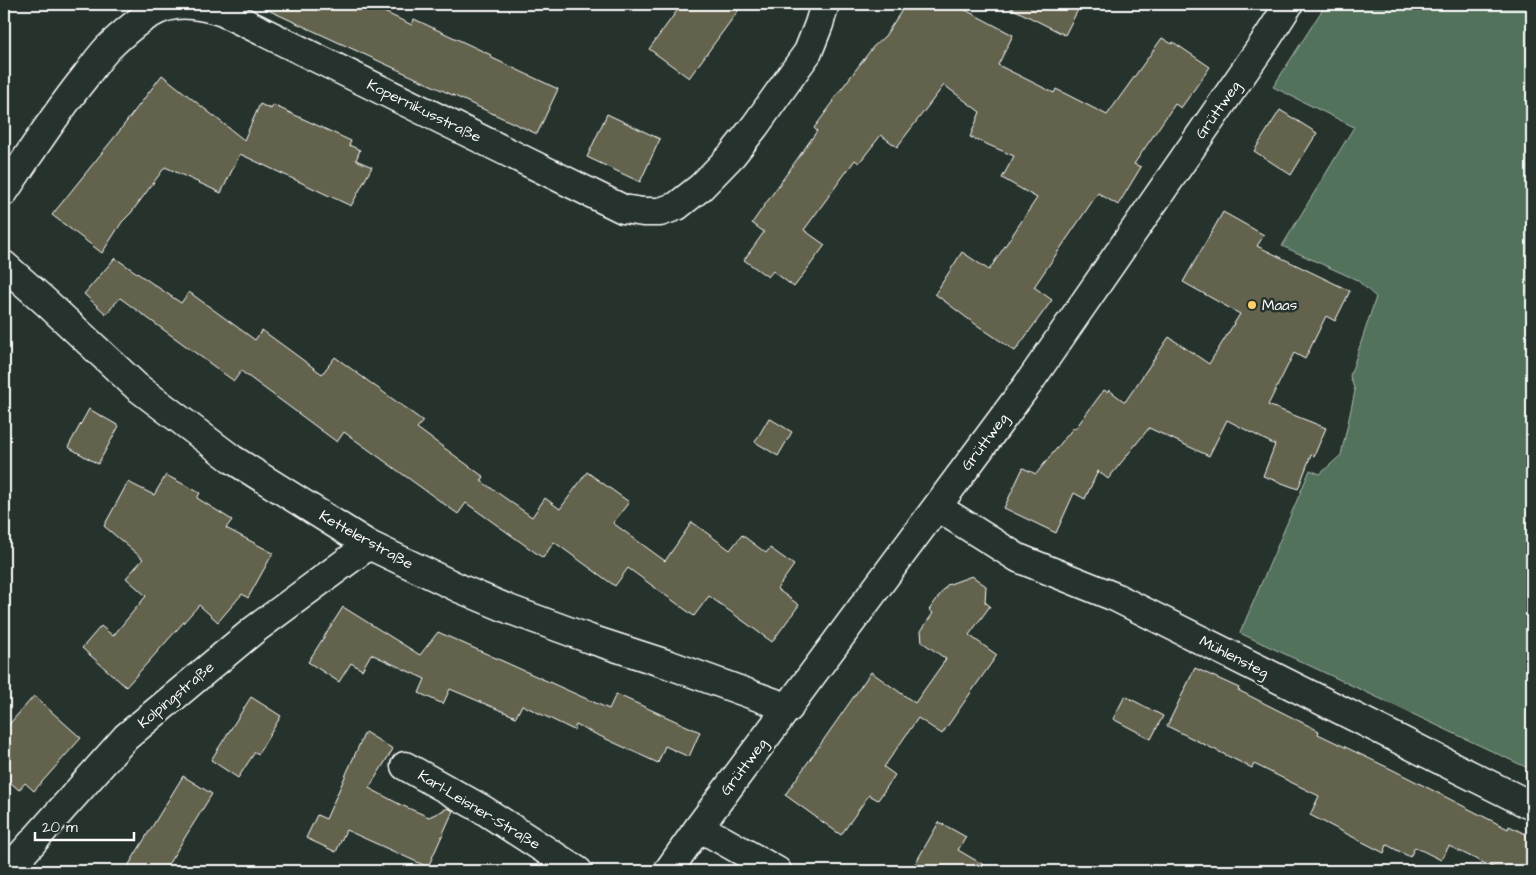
<svg xmlns="http://www.w3.org/2000/svg" width="1536" height="875" viewBox="0 0 1536 875" font-family="'Architects Daughter',sans-serif">
	<rect width="100%" height="100%" fill="#26332d"/>
	<filter id="ink" filterUnits="userSpaceOnUse"><feTurbulence type="fractalNoise" baseFrequency=".02" numOctaves="2"/><feDisplacementMap in="SourceGraphic" scale="10" xChannelSelector="R" yChannelSelector="G"/><feConvolveMatrix kernelMatrix="1 2 1 2 8 2 1 2 1" color-interpolation-filters="sRGB"/></filter>
	<g filter="url(#ink)">
		<path fill="#52725c" stroke="#a8b8ae" d="M1326 4H1532V770L1240 633 1310 470 1320 474 1341 455 1355 391 1350 376 1376 297 1357 280 1282 246 1354 127 1273 87Z"/>
		<path fill="#63634e" stroke="#fff" d="M255 4H367L412 25 414 19 491 55 490 57 558 89 537 134Z
			M682 4H743L689 78 649 49Z
			M906 4H954L1013 35 998 65 1054 93 1056 89 1107 115 1162 38 1172 44 1173 42 1210 67 1181 108 1175 104 1134 164 1141 167 1118 205 1098 193 1034 287 1052 300 1015 351 971 321 935 294 962 252 989 270 1037 198 1002 178 1014 156 970 137 980 112 944 85 897 147 881 135 859 163 855 160 804 230 825 245 794 287 773 271 768 277 744 260 764 232 752 223 817 131 814 128 834 101 833 100 873 47 885 36Z
			M1003 4H1081L1065 35Z
			M162 75 244 140 260 104 271 109 273 105 351 141 349 145 360 150 356 160 372 167 351 206 240 154 221 193 165 167 131 213 122 222 102 253 52 215 117 134Z
			M1280 110 1317 133 1291 175 1254 151Z
			M607 114 660 139 640 182 587 157Z
			M1223 212 1264 235 1257 246 1350 291 1335 321 1326 316 1305 359 1294 353 1268 405 1326 428 1314 456 1311 455 1298 489 1263 476 1275 445 1227 420 1209 456 1149 428 1108 479 1098 471 1085 499 1074 493 1056 533 1004 508 1023 468 1036 474 1074 427 1075 429 1104 390 1107 392 1109 390 1125 402 1169 337 1209 364 1240 314 1183 282Z
			M115 258 181 303 189 292 255 340 262 330 322 374 335 357 423 421 417 428 484 477 481 481 532 517 545 498 560 509 587 472 629 502 613 523 665 561 692 522 730 550 742 535 766 553 770 548 794 565 777 589 799 605 772 642 709 596 694 616 628 568 615 586 554 542 543 558 466 503 458 514 344 432 337 442 241 371 234 381 120 298 106 314 84 294Z
			M89 409 119 426 98 464 68 447Z
			M769 418 792 432 778 456 755 442Z
			M166 475 200 493 197 498 232 520 226 528 273 553 248 598 242 594 218 622 199 605 126 687 82 648 101 626 113 636 146 596 126 578 143 559 104 526 128 482 154 495Z
			M972 576 986 586 985 602 990 606 969 635 997 655 942 734 918 718 884 767 895 775 878 800 869 795 841 835 785 795 871 672 915 703 946 659 922 642 921 631 933 613 929 610 947 585Z
			M343 607 420 655 438 632 609 709 616 694 700 732 689 757 665 746 658 763 576 725 574 730 522 705 516 717 450 689 443 704 419 693 425 679 371 654 362 670 351 663 339 682 308 662Z
			M1195 668 1239 688 1238 690 1319 731 1318 734 1393 770 1508 829 1509 826 1532 837V871H1500L1449 846 1441 860 1415 847 1410 857 1387 845 1384 853 1310 815 1319 796 1254 764 1252 768 1167 726Z
			M34 696 81 738 34 791 25 783 19 790 4 777V730Z
			M1125 696 1163 716 1151 739 1113 719Z
			M251 697 281 716 258 754 255 752 238 778 211 760Z
			M365 732 393 749 369 788 401 805 429 817 448 808 453 811 428 867 346 830 336 852 306 838 317 815 326 819Z
			M183 776 212 794 164 871H125Z
			M939 822 966 837 958 850 994 871H911Z"/>
		<g fill="none" stroke-linecap="round" stroke-linejoin="round">
			<g stroke="#fff" stroke-width="31">
				<path id="street" d="M4 192C30 153 55 114 85 77 93 67 101 54 111 45 128 29 151 8 175 5 191 3 208 7 223 12L623 209 643 212H660L677 206 701 187 732 155 755 126 808 52 819 24 825 4
					M4 265 48 304 137 387 232 459 369 545 461 589 511 610 590 639 670 665 789 708
					M937 507 1018 558 1115 597 1532 806
					M405 766 482 809 578 871
					M699 827 777 871
					M7 871 126 737 254 630 369 545
					M668 871 699 827 1028 384 1268 37 1289 4"/>
			</g>
			<use href="#street" stroke="#26332d" stroke-width="28"/>
		</g>
	</g>
	<circle fill="#ffd166" stroke="#26332d" stroke-width="2" cx="1252" cy="305" r="5"/>
	<g text-anchor="middle" dominant-baseline="central" stroke-width="5" stroke-linejoin="round" paint-order="stroke">
		<g font-size="15" fill="#fff" stroke="#26332d">
			<text transform="translate(1218 110) rotate(-55)">Grüttweg</text>
			<text transform="translate(424 111) rotate(26)">Kopernikusstraße</text>
			<text transform="translate(985 442) rotate(-53)">Grüttweg</text>
			<text transform="translate(366 540) rotate(29)">Kettelerstraße</text>
			<text transform="translate(1234 657) rotate(27)">Mühlensteg</text>
			<text transform="translate(176 695) rotate(-40)">Kolpingstraße</text>
			<text transform="translate(744 767) rotate(-53)">Grüttweg</text>
			<text transform="translate(479 810) rotate(31)">Karl-Leisner-Straße</text>
		</g>
		<g font-size="15" fill="#fff" stroke="#26332d" text-anchor="start">
			<text x="1262" y="305">Maas</text>
		</g>
	</g>
	<rect width="1536" height="875" fill="none" stroke="#26332d" stroke-width="20"/>
	<rect x="10" y="10" width="1516" height="855" fill="none" stroke="#fff" stroke-width="2" filter="url(#ink)"/>
	<path d="M35 832v8h99v-8" fill="none" stroke="#ffffff" stroke-width="2.5"/>
	<text x="42" y="832" font-size="15" fill="#ffffff" stroke="#26332d" stroke-width="4" paint-order="stroke">20 m</text>
</svg>
